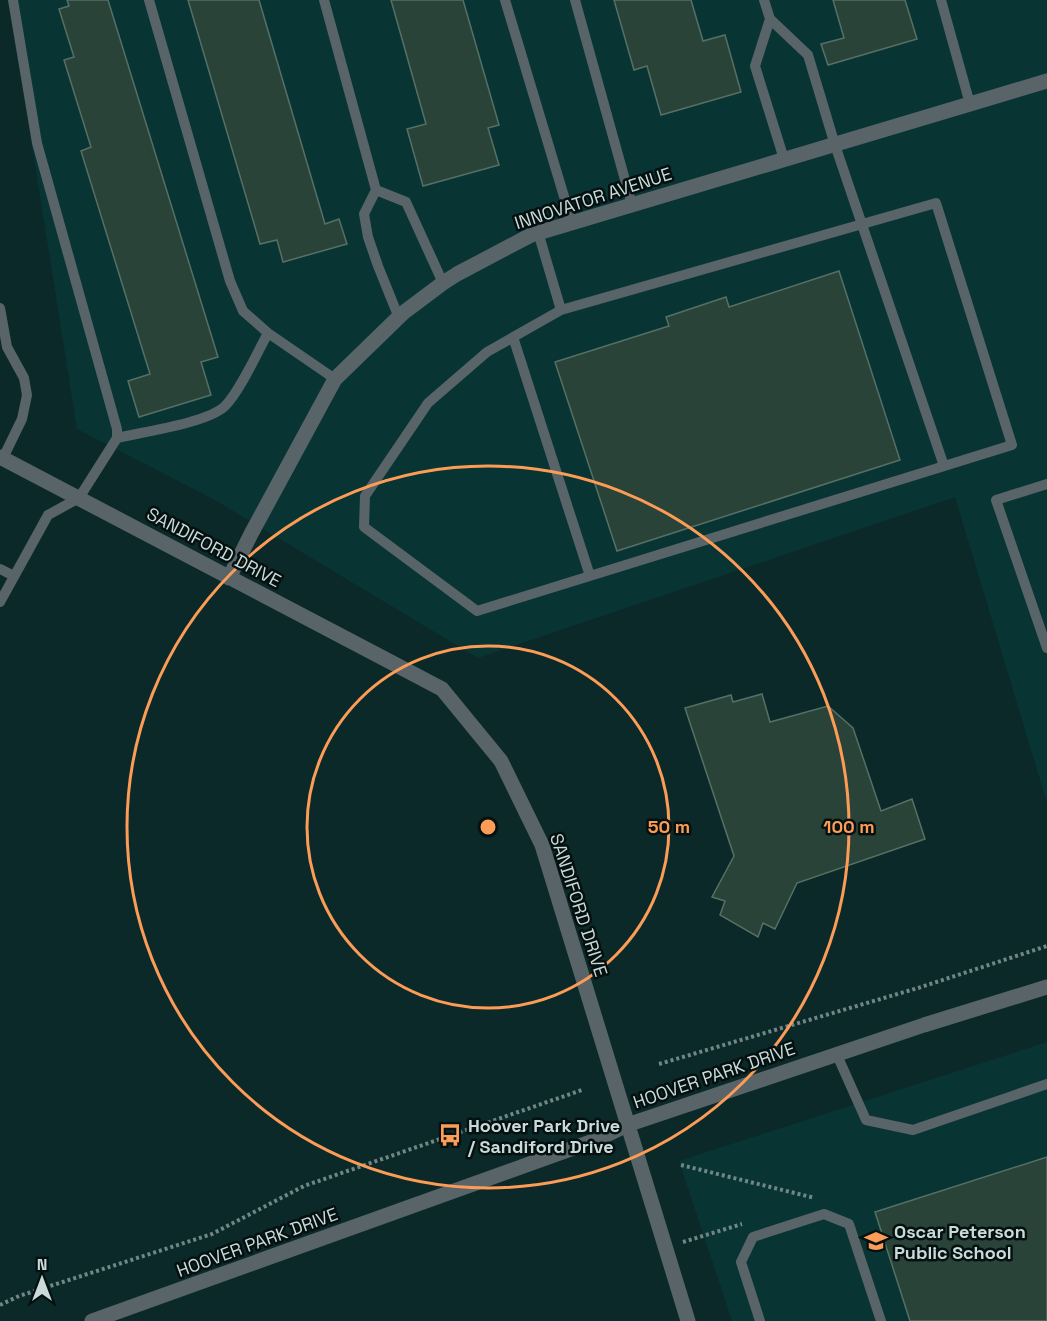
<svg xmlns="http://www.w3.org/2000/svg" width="1047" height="1321" viewBox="0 0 1047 1321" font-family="'Space Grotesk',sans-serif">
	<rect width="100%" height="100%" fill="#0c2929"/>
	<path fill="#093434" d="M9 0H1047V803L955 497 478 658 215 500 77 429Z
		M1047 1042V1321H732L679 1161Z"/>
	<path fill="#2a4339" stroke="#567065" stroke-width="1.5" d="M67 0H108L218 357 201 362 211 395 139 417 128 381 150 374 81 151 91 147 64 60 74 57 59 9 69 6Z
		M188 0H259L325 224 339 219 347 244 283 262 277 240 260 244Z
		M391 0H463L499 125 488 128 499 165 423 186 407 129 426 124Z
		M614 0H691L703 41 725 35 741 92 661 115 647 66 634 70Z
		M833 0H905L917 39 828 65 821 44 844 38Z
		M839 271 900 460 617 551 555 362 669 326 666 317 726 297 729 307Z
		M762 694 770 722 828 706 853 728 881 811 912 799 925 839 797 883 775 929 763 923 758 937 720 915 725 901 712 897 734 856 685 708 731 695 733 702Z
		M1047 1157V1321H910L875 1212Z"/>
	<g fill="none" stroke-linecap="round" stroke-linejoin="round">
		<path stroke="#708786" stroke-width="4" stroke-dasharray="3 3" stroke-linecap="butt" d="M659 1064 918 988 1047 946
			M681 1165 815 1198
			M683 1242 742 1224
			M0 1305 19 1296 212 1234 304 1186 582 1090"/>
		<path stroke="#586468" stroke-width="10" d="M149 0 230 281 243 311 268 333 335 379
			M324 0 376 190 364 214 368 237 378 266 399 318
			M505 0 572 223
			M575 0 632 205
			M764 0 770 19 808 55 835 145 944 466
			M941 0 970 104
			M770 19 755 66 784 159
			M376 190 406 202 443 283
			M936 203 1012 445 477 611 364 527 365 496 428 403 487 352 561 310Z
			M538 232 561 310
			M0 308 7 347 24 378 27 395 22 419 3 458
			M513 337 590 576
			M117 438C142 432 208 423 225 406 240 391 257 353 268 333
			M1047 484 996 500 1047 648
			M0 569 14 576
			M0 602 48 515 79 498 117 438V429L37 143 13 0
			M837 1055 866 1120 913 1130 1047 1084
			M760 1321 741 1262 753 1237 824 1214 849 1224 881 1321"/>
		<path stroke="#586468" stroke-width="15" d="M0 457 442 689 501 761 542 845 688 1321
			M229 578 251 534 335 379 403 313 443 283 457 274 531 235 1047 81"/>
		<path stroke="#586468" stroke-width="15" d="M92 1321 596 1140 627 1125 924 1025 1047 987"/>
	</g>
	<g fill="none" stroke="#fd9c56" stroke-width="3">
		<circle cx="488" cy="827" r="181"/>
		<circle cx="488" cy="827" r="361"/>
	</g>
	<defs>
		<g id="bus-bare" transform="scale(1.8)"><path d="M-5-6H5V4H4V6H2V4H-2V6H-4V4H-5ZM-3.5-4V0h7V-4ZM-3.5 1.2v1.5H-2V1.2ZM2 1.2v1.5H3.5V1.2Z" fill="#fd9c56" stroke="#051010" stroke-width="2.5" paint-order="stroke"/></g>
		<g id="school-bare" transform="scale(1.8)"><path d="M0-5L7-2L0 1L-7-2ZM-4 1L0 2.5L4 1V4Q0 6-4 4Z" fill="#fd9c56" stroke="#051010" stroke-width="2.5" paint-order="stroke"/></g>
	</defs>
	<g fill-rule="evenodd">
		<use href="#bus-bare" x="450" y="1135"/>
		<use href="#school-bare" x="876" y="1241"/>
	</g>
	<g text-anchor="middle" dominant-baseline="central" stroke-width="5" stroke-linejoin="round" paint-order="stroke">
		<g font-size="18" fill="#c9dad9" stroke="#051010">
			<text transform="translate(593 198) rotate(-18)">INNOVATOR AVENUE</text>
			<text transform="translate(214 547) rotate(28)">SANDIFORD DRIVE</text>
			<text transform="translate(579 905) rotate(72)">SANDIFORD DRIVE</text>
			<text transform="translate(714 1075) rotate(-19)">HOOVER PARK DRIVE</text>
			<text transform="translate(257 1242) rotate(-20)">HOOVER PARK DRIVE</text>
		</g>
		<g font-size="18" font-weight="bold" fill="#c9dad9" stroke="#051010" text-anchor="start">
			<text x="468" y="1125">Hoover Park Drive<tspan x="468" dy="21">/ Sandiford Drive</tspan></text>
			<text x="894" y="1231">Oscar Peterson<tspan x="894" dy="21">Public School</tspan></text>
		</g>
	</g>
	<circle cx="488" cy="827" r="9" fill="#fd9c56" stroke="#051010" stroke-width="3"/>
	<g font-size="18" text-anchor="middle" font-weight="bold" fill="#fd9c56" stroke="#051010" stroke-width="5" stroke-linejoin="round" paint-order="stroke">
		<text x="669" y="833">50 m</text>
		<text x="849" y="833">100 m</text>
	</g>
	<g transform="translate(42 1279)" stroke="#051010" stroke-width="4.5" paint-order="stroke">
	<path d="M0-4.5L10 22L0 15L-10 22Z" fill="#c9dad9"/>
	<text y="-9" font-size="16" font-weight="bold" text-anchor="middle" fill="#c9dad9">N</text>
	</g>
</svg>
